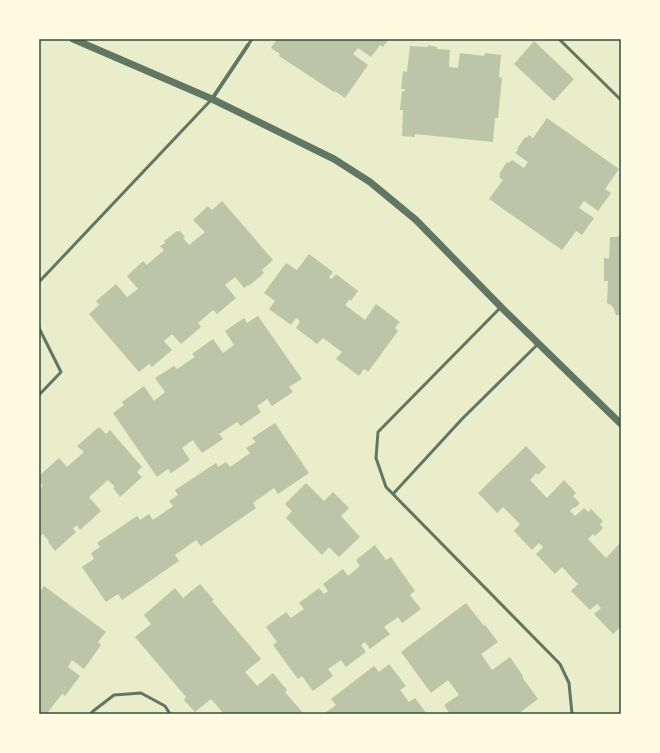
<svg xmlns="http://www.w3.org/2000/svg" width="660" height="753" viewBox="0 0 660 753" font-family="Figtree,sans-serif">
	<rect width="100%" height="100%" fill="#e9edc9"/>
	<path fill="#bcc5a7" d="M277 39H389L383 47 380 45 371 57 358 48 353 54 368 65 345 98 335 91 334 92 279 56 280 54 271 48Z
		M534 41 574 79 554 101 514 64Z
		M428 45 437 47V49L450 50 449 67 458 68 460 53 484 56 485 53 501 55 499 77 502 78 498 118H495L493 142 415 134V137L402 136 403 110H400L402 91H405V89H401L403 71 407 72 410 46 428 47Z
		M547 118 619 169 605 189 611 193 598 211 584 201 579 208 594 218 582 235 576 231 562 250 489 199 503 180 499 177 500 175 499 174 507 162 509 163 512 160 524 168 528 162 515 153 518 150 517 149 525 137 526 138 529 135 533 138Z
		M222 201 273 260 262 270 264 273 249 286 248 285 244 288 235 277 225 285 236 298 217 314 213 310 198 323 201 327 181 344 172 334 164 341 172 350 152 367 149 364 139 372 89 314 99 305 96 301 116 284 127 297 138 289 127 276 143 261 147 265 164 250 160 246 165 243 164 241 177 231 178 232 180 231 185 237 183 238 189 245 205 232 193 220 208 206 212 210Z
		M621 234V315H616L614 309 611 305 607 303 608 281H604V258L609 259 610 237H617Z
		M309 254 333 272 329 277 332 279 336 274 358 291 351 301 350 299 345 305 365 320 376 304 400 322 395 328 398 331 368 372 364 369 359 376 336 359 342 352 323 338 317 344 296 328 300 321 296 318 291 325 269 309 275 301 264 293 286 263 297 270Z
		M258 316 302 379 289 387 293 392 272 406 267 399 257 406 261 412 241 426 237 422 219 434 223 439 202 453 193 440 182 448 190 460 171 473 168 469 157 477 113 413 124 405 122 402 144 386 154 401 165 392 155 378 174 366 177 369 195 357 192 354 213 339 223 353 234 345 225 331 244 318 247 323Z
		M275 423 309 473 278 494 274 488 253 503 256 508 201 546 196 540 175 555 179 561 122 600 118 594 106 602 82 567 94 559 91 553 100 547 97 543 137 516 140 520 149 514 153 520 173 506 169 501 178 495 175 490 216 463 218 467 226 462 230 467 250 453 246 448 256 442 252 438Z
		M99 427 106 434 110 430 142 467 137 472 142 477 120 497 113 488 115 487 108 480 89 497 101 511 80 530 77 525 73 528 76 532 55 551 48 542 49 541 43 534 39 537V487L41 488 43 486 39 481V476L59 458 67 467 84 452 77 446Z
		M526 446 546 467 538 475 536 473 530 480 547 498 564 480 576 493 573 496 580 503 575 508 574 507 570 511 575 516 584 508 588 512 591 509 603 521 600 524 603 528 595 536 593 534 588 539 606 558 621 542V629L619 628 613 634 594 614 601 608 597 604 590 610 571 591 578 584 562 567 555 574 536 554 543 547 539 543 532 550 514 531 520 524 503 507 497 513 478 493Z
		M306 483 324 501 333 492 349 508 341 516 360 537 339 557 329 547 322 555 286 518 292 511 285 504Z
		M375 545 386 560 391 557 415 591 410 595 421 609 402 623 398 617 384 627 390 634 370 649 365 642 361 645 366 652 346 667 341 660 328 669 333 676 313 691 302 676 298 679 273 645 277 642 266 627 286 612 291 618 304 609 299 603 319 588 324 594 328 591 323 584 343 569 348 576 360 566 356 560Z
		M200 584 214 600 212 601 261 659 245 672 257 686 273 673 287 690 285 692 304 714H224L211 699 195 712 184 700 186 697 135 637 151 624 144 615 175 588 183 598Z
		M44 586 106 632 98 642 101 645 84 669 72 660 68 667 80 676 65 696 62 694 48 712 50 714H39V593Z
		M466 603 484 626 485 625 498 642 481 654 492 670 510 657 523 676 522 677 538 699 518 714H450L444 705 459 695 448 680 431 693 401 652Z
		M389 664 406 686 400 690 409 702 415 698 427 714H326L325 713 336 705 331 699 374 666 379 672Z"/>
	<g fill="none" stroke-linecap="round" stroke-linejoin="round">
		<path stroke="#617663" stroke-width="3" d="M559 39 621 100
			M248 45 252 39
			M39 282 212 99
			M501 307 378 432 376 458 386 487 560 664 569 683 572 714
			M39 328 61 372 39 395
			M393 494 462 419 538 344
			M91 714 92 712 114 695 141 693 165 706 170 714"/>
		<path stroke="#617663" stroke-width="4" d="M212 99 248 45"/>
		<path stroke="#617663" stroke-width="7" d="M73 39 212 99 334 159 370 182 416 220 501 307 621 424"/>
	</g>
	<rect width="660" height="753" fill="none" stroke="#fefae0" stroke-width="80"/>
	<rect x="40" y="40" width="580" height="673" fill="none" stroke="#344e41" stroke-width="1.5"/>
</svg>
